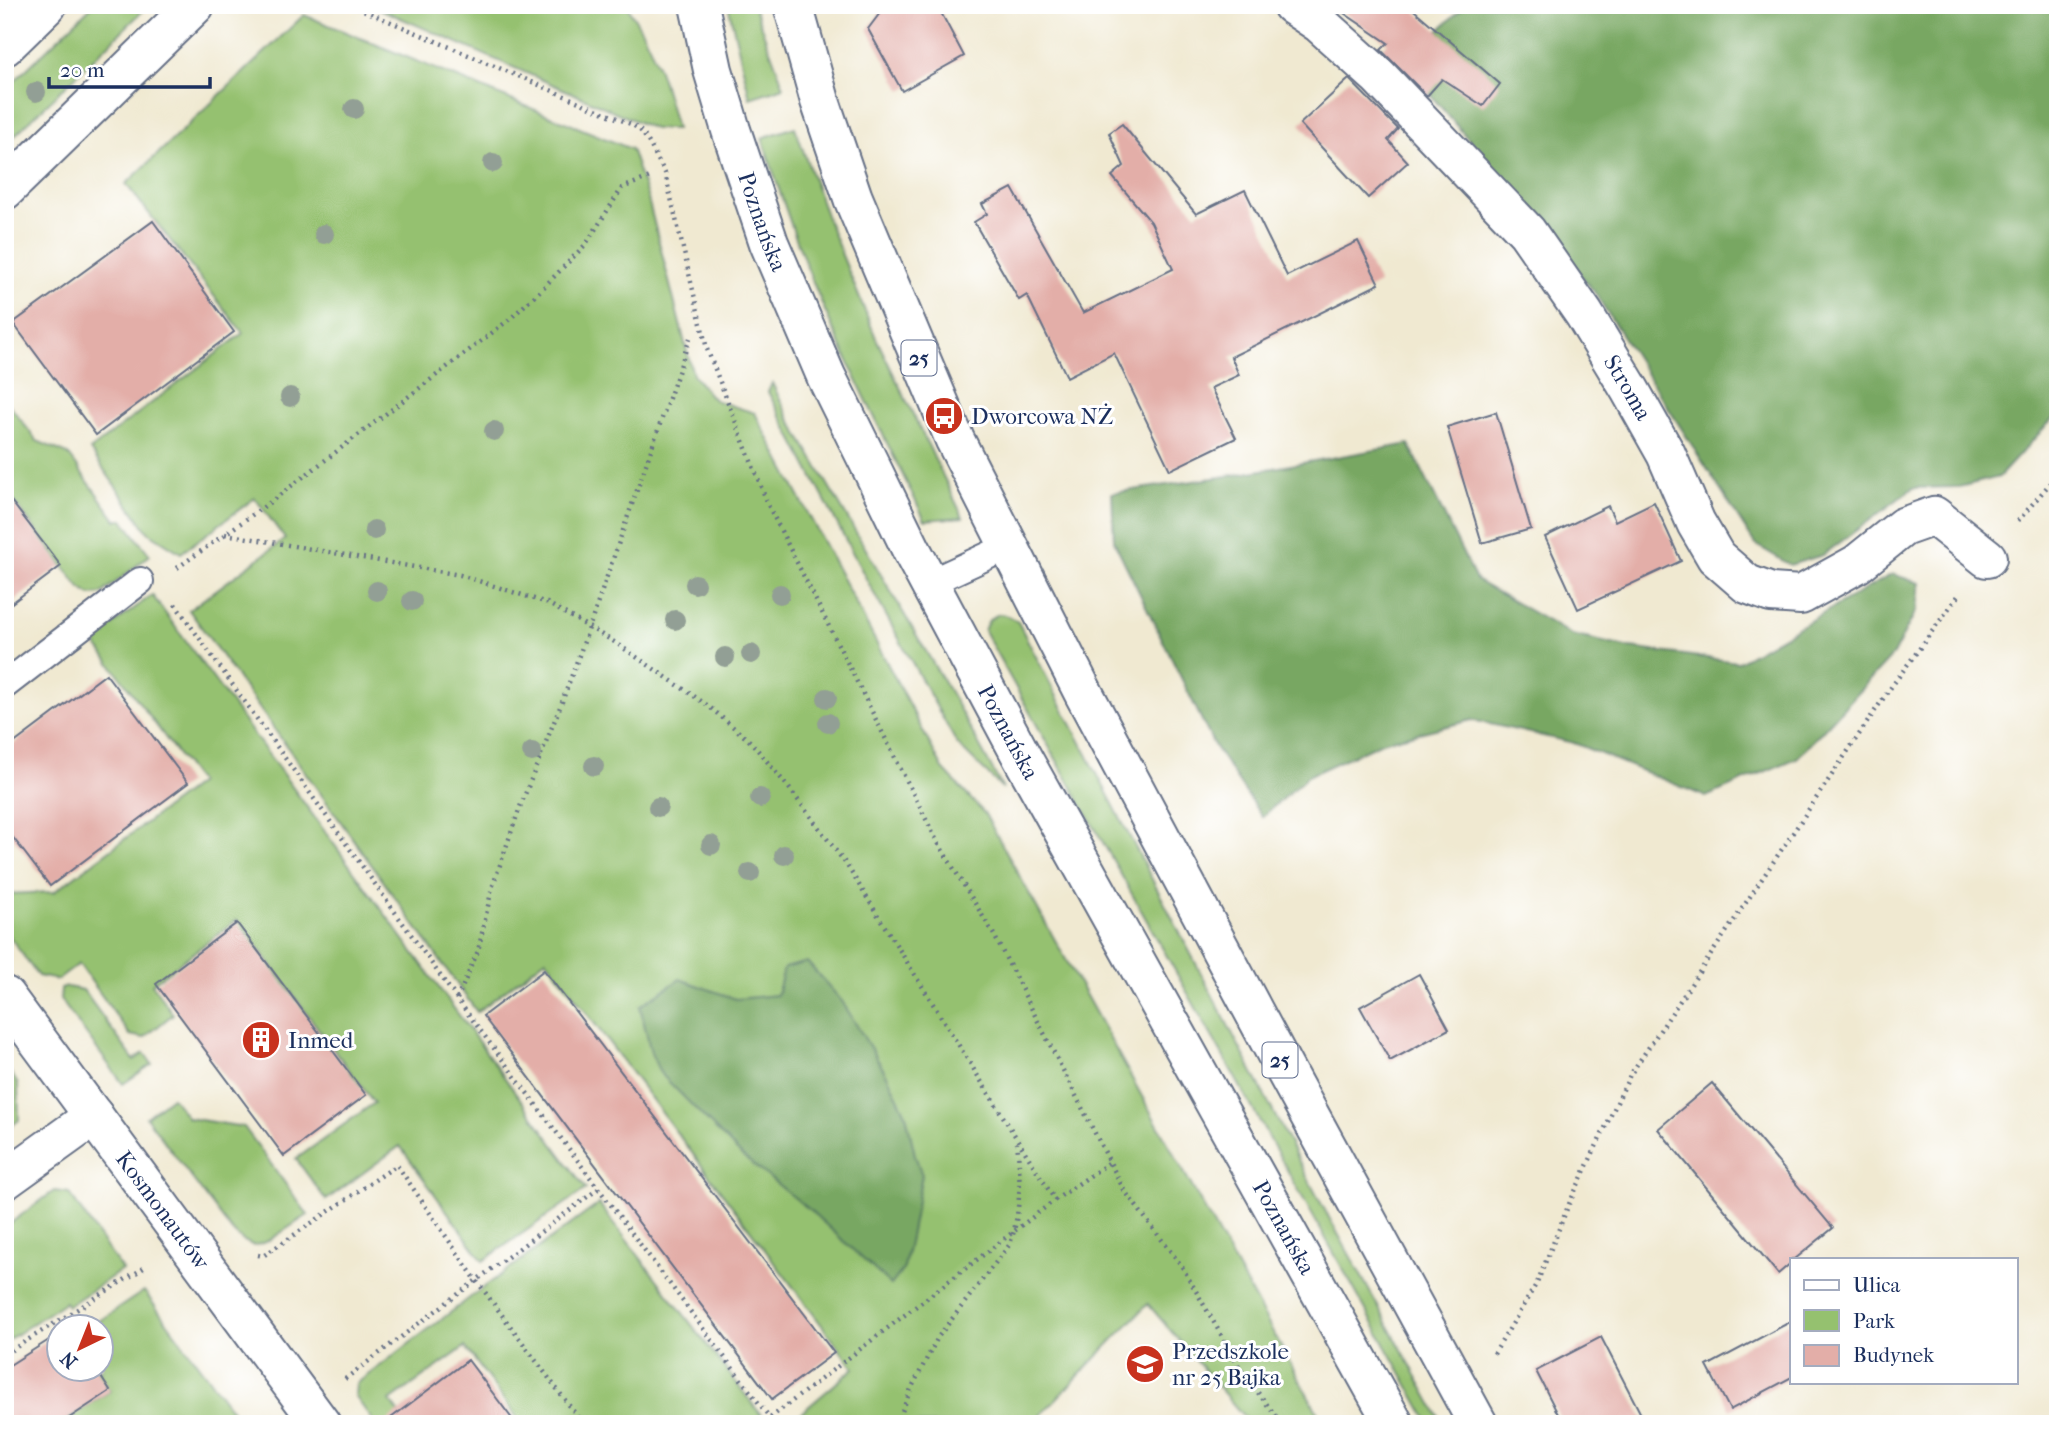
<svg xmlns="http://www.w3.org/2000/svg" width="2063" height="1429" viewBox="0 0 2063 1429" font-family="'IM FELL French Canon',serif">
	<rect width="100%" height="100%" fill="#fff"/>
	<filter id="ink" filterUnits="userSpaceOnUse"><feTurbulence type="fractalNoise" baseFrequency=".0143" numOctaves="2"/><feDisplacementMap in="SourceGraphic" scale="14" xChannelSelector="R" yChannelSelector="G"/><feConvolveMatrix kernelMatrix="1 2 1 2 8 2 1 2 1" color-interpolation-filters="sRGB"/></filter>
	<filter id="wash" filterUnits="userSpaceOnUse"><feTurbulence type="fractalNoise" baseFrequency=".00686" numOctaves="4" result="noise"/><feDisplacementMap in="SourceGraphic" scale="28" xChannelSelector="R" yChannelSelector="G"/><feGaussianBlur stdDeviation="1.57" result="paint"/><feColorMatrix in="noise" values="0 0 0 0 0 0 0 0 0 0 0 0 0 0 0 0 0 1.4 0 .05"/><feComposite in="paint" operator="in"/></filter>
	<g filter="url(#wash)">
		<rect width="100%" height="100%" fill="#f0e9d1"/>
		<path fill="#95c16f" stroke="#587866" stroke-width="2" d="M93 5H149L5 145V90Z
			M371 5H626C653 43 665 85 676 129H654Z
			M728 5H753L784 87 750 98Z
			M304 15 631 149 648 199 693 375 714 400 755 413 943 769 985 814 1324 1424H1250L1148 1304 1032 1424H788L854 1368 546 959 477 1012 189 610 285 539 255 498 181 553 148 532 90 450 243 333 126 184Z
			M795 127 828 221 876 338 963 517 925 520C889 447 852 374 820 299 797 246 780 192 762 138Z
			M772 383 790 420 954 699 1003 789 957 744 871 588 768 392Z
			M5 399 37 441 68 454 116 520H123L150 555 101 594 90 595 80 588 5 490Z
			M152 595 586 1189 483 1261 400 1146 326 1200 296 1159 374 1103 237 920 152 984 173 1014 144 1038 130 1035 79 964 58 980 38 976 5 930V894L54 892 199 783 93 640Z
			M1001 614 1008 616 1018 622 1316 1194 1443 1424H1430L984 631C987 621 991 616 1001 614Z
			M67 987 83 990 134 1060 144 1053 152 1064 123 1084 60 999 61 989Z
			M7 1067 18 1084 19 1120 5 1131Z
			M172 1097 188 1118 244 1127 308 1215 268 1241 254 1246 242 1240 231 1230 146 1117Z
			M54 1191 69 1193 122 1270 68 1306 65 1302 5 1342V1227Z
			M599 1204 768 1424H522L465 1347 390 1401 406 1424H375L355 1396 356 1384 480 1290Z
			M144 1291 242 1424H60L110 1391 96 1370H102V1328L69 1327H90Z"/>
		<path fill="#78a762" stroke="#4a6b60" stroke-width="2" d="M1465 5H1999L2058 7V413L1999 477 1959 487 1913 488 1823 555 1790 565 1755 544 1595 293 1523 203 1404 64Z
			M1409 444 1476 580 1572 635 1630 648 1738 662 1892 574 1920 583 1917 609 1893 655 1797 758 1706 797 1574 743 1472 720 1382 742 1308 776 1262 817 1215 747 1114 541 1112 493 1234 475Z
			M807 962 842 1001 888 1077 906 1114 915 1155 922 1175 904 1268 891 1285 810 1210 742 1156 660 1073 651 1053 640 1006 680 979 736 999 777 995 784 968Z"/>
		<g id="blocks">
			<path fill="#e3aea8" d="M886 5H937L964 56 902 91 868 29Z
				M1332 5H1408L1500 84 1483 106 1442 79 1427 96 1381 50 1388 43Z
				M1349 79 1398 129 1388 140 1408 162 1368 198 1300 124Z
				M1122 124 1196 214 1245 190 1287 276 1358 241 1379 284 1231 357 1239 375 1211 388 1236 438 1170 470 1114 353 1067 377 1027 295 1019 300 974 222 987 214 982 204 1012 188 1083 313 1173 269 1151 222 1112 176 1124 166 1109 133Z
				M153 221 234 332 96 435 13 323Z
				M1496 412 1531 529 1482 543 1447 427Z
				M5 493 61 566 5 608Z
				M1654 502 1681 561 1578 609 1545 537 1608 506 1615 521Z
				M106 674 188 783 50 886 5 827V750Z
				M237 923 366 1095 284 1156 156 984Z
				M544 970 834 1353 772 1399 483 1016Z
				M1419 974 1449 1029 1390 1061 1360 1007Z
				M1712 1083 1833 1228 1795 1259H1792V1262L1778 1274 1658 1129Z
				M1792 1321V1377L1730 1410 1707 1366Z
				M60 1333V1369H96L110 1391 60 1424H5V1368Z
				M1601 1337 1646 1424H1563L1536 1371Z
				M468 1360 516 1424H383Z"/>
		</g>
	</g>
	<g filter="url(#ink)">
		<use href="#blocks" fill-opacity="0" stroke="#667086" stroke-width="2"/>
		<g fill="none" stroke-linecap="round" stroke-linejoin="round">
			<g stroke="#667086" stroke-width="30">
				<path id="service" d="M929 583 1009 546
					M5 685 140 581"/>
			</g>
			<g stroke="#667086" stroke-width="42">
				<g id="minor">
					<path id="s1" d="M1292 5 1319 23 1379 77 1527 232 1584 314 1630 390 1666 454 1696 523 1716 557 1747 584 1771 593 1801 595 1857 564 1903 527 1934 516 1987 558"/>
					<path id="s2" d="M5 996 321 1424"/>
					<path d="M5 1180 94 1116"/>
				</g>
			</g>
			<g stroke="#667086" stroke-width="42">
				<path id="tertiary" d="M5 46 47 5
					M5 190 195 5"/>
			</g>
			<g stroke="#667086" stroke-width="42">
				<g id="primary">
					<path id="s3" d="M699 5 713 70 731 130 769 243 826 376 869 463 912 551 1023 759 1394 1424"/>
					<path d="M793 5 820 101 853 198 955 440 1084 694 1285 1070 1478 1424"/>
				</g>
			</g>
			<path stroke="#667086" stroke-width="4.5" stroke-dasharray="2 5" stroke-linecap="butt" d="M351 5 633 125 642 132 649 143 665 173 707 349 769 507 937 841 993 933 1124 1190 1181 1265 1243 1373 1282 1424
				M2018 521 2058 474
				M225 534 460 575 547 603 616 643 707 705 751 742 789 788 846 864 1055 1200 770 1418
				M177 568 269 503 510 319 542 289 586 244 622 188 650 177
				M175 604 457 999 770 1418 771 1424
				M457 999 478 951 492 888 520 807 562 702 589 628 690 338
				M1055 1200 1110 1162
				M258 1255 263 1256 397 1165 476 1280 583 1424
				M5 1354 147 1266
				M1494 1354 1537 1283 1569 1204 1630 1075 1889 690 1958 596
				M345 1379 598 1189
				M897 1424 911 1389 938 1337 1010 1244C1021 1212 1021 1176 1017 1143"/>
			<use href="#service" stroke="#fff" stroke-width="26"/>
			<use href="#minor" stroke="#fff" stroke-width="38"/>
			<use href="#tertiary" stroke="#fff" stroke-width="38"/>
			<use href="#primary" stroke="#fff" stroke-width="38"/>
		</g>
		<g fill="#929f95">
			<circle cx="36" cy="92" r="10"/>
			<circle cx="354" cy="109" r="10"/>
			<circle cx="493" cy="163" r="10"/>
			<circle cx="324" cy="234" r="10"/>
			<circle cx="290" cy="397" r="10"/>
			<circle cx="494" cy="431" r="10"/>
			<circle cx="374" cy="530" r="10"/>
			<circle cx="695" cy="584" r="10"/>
			<circle cx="377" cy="591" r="10"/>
			<circle cx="780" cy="594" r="10"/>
			<circle cx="412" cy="601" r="10"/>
			<circle cx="675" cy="620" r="10"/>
			<circle cx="751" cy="654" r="10"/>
			<circle cx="725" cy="657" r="10"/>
			<circle cx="827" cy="698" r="10"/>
			<circle cx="828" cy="723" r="10"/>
			<circle cx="532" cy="752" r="10"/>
			<circle cx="594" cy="766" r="10"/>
			<circle cx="760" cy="798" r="10"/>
			<circle cx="658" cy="807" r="10"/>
			<circle cx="711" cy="845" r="10"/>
			<circle cx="784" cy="855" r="10"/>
			<circle cx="750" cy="873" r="10"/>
		</g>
	</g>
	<defs>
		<g id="bus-disc" transform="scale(2.0125)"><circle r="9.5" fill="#c8321e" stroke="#fff"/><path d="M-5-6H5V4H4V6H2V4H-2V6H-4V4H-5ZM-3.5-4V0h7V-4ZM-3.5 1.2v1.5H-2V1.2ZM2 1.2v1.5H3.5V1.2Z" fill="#fff"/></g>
		<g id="building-disc" transform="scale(2.0125)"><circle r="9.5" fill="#c8321e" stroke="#fff"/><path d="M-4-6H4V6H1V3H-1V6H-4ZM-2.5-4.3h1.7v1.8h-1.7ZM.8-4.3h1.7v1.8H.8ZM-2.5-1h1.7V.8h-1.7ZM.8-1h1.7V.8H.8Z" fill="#fff"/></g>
		<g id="school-disc" transform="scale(2.0125)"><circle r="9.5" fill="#c8321e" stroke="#fff"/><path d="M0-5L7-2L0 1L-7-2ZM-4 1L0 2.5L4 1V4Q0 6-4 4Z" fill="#fff"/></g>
	</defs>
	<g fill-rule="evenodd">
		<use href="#bus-disc" x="944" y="416"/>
		<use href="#building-disc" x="261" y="1040"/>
		<use href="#school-disc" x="1145" y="1364"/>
	</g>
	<g text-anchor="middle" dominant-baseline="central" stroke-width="6" stroke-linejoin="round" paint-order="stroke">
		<g fill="#fff" stroke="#5f6d8e" stroke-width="2">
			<rect x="901.5" y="340.5" width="35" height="35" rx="5"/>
			<rect x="1262.5" y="1042.5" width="35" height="35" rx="5"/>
		</g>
		<g font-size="21" font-weight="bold" fill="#1b2f5e">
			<text x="919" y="358">25</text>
			<text x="1280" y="1060">25</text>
		</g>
		<g font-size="23" fill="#1b2f5e" stroke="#fff">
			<text stroke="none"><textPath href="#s3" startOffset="226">Poznańska</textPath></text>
			<text stroke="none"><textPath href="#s1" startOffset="513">Stroma</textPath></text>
			<text stroke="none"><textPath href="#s3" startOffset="793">Poznańska</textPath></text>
			<text stroke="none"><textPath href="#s2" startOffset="266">Kosmonautów</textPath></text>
			<text stroke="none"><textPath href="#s3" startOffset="1360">Poznańska</textPath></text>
		</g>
		<g font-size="23" fill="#1b2f5e" stroke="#fff" text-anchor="start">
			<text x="971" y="416">Dworcowa NŻ</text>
			<text x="288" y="1040">Inmed</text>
			<text x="1172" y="1351">Przedszkole<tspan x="1172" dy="26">nr 25 Bajka</tspan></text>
		</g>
	</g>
	<rect width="2063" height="1429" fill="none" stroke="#fff" stroke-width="28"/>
	<rect x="1790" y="1258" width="228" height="126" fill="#ffffff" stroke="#a4acbf" stroke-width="2"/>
	<rect x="1804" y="1280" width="35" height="10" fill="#ffffff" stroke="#a4acbf" stroke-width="2"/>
	<text x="1853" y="1292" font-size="21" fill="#1b2f5e">Ulica</text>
	<rect x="1804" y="1310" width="35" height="21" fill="#95c16f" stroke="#a4acbf" stroke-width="2"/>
	<text x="1853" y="1328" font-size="21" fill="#1b2f5e">Park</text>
	<rect x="1804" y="1345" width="35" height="21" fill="#e3aea8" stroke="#a4acbf" stroke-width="2"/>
	<text x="1853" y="1362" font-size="21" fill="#1b2f5e">Budynek</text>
	<g transform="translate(80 1348) rotate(223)"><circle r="33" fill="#ffffff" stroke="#a4acbf" stroke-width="2"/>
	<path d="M0-5L12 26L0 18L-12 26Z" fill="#c8321e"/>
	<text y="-10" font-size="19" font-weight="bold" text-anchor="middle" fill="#1b2f5e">N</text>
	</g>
	<path d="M49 77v10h161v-10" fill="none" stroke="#1b2f5e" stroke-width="3.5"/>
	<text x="60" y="77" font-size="21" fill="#1b2f5e" stroke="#ffffff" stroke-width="5" paint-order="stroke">20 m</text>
</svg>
